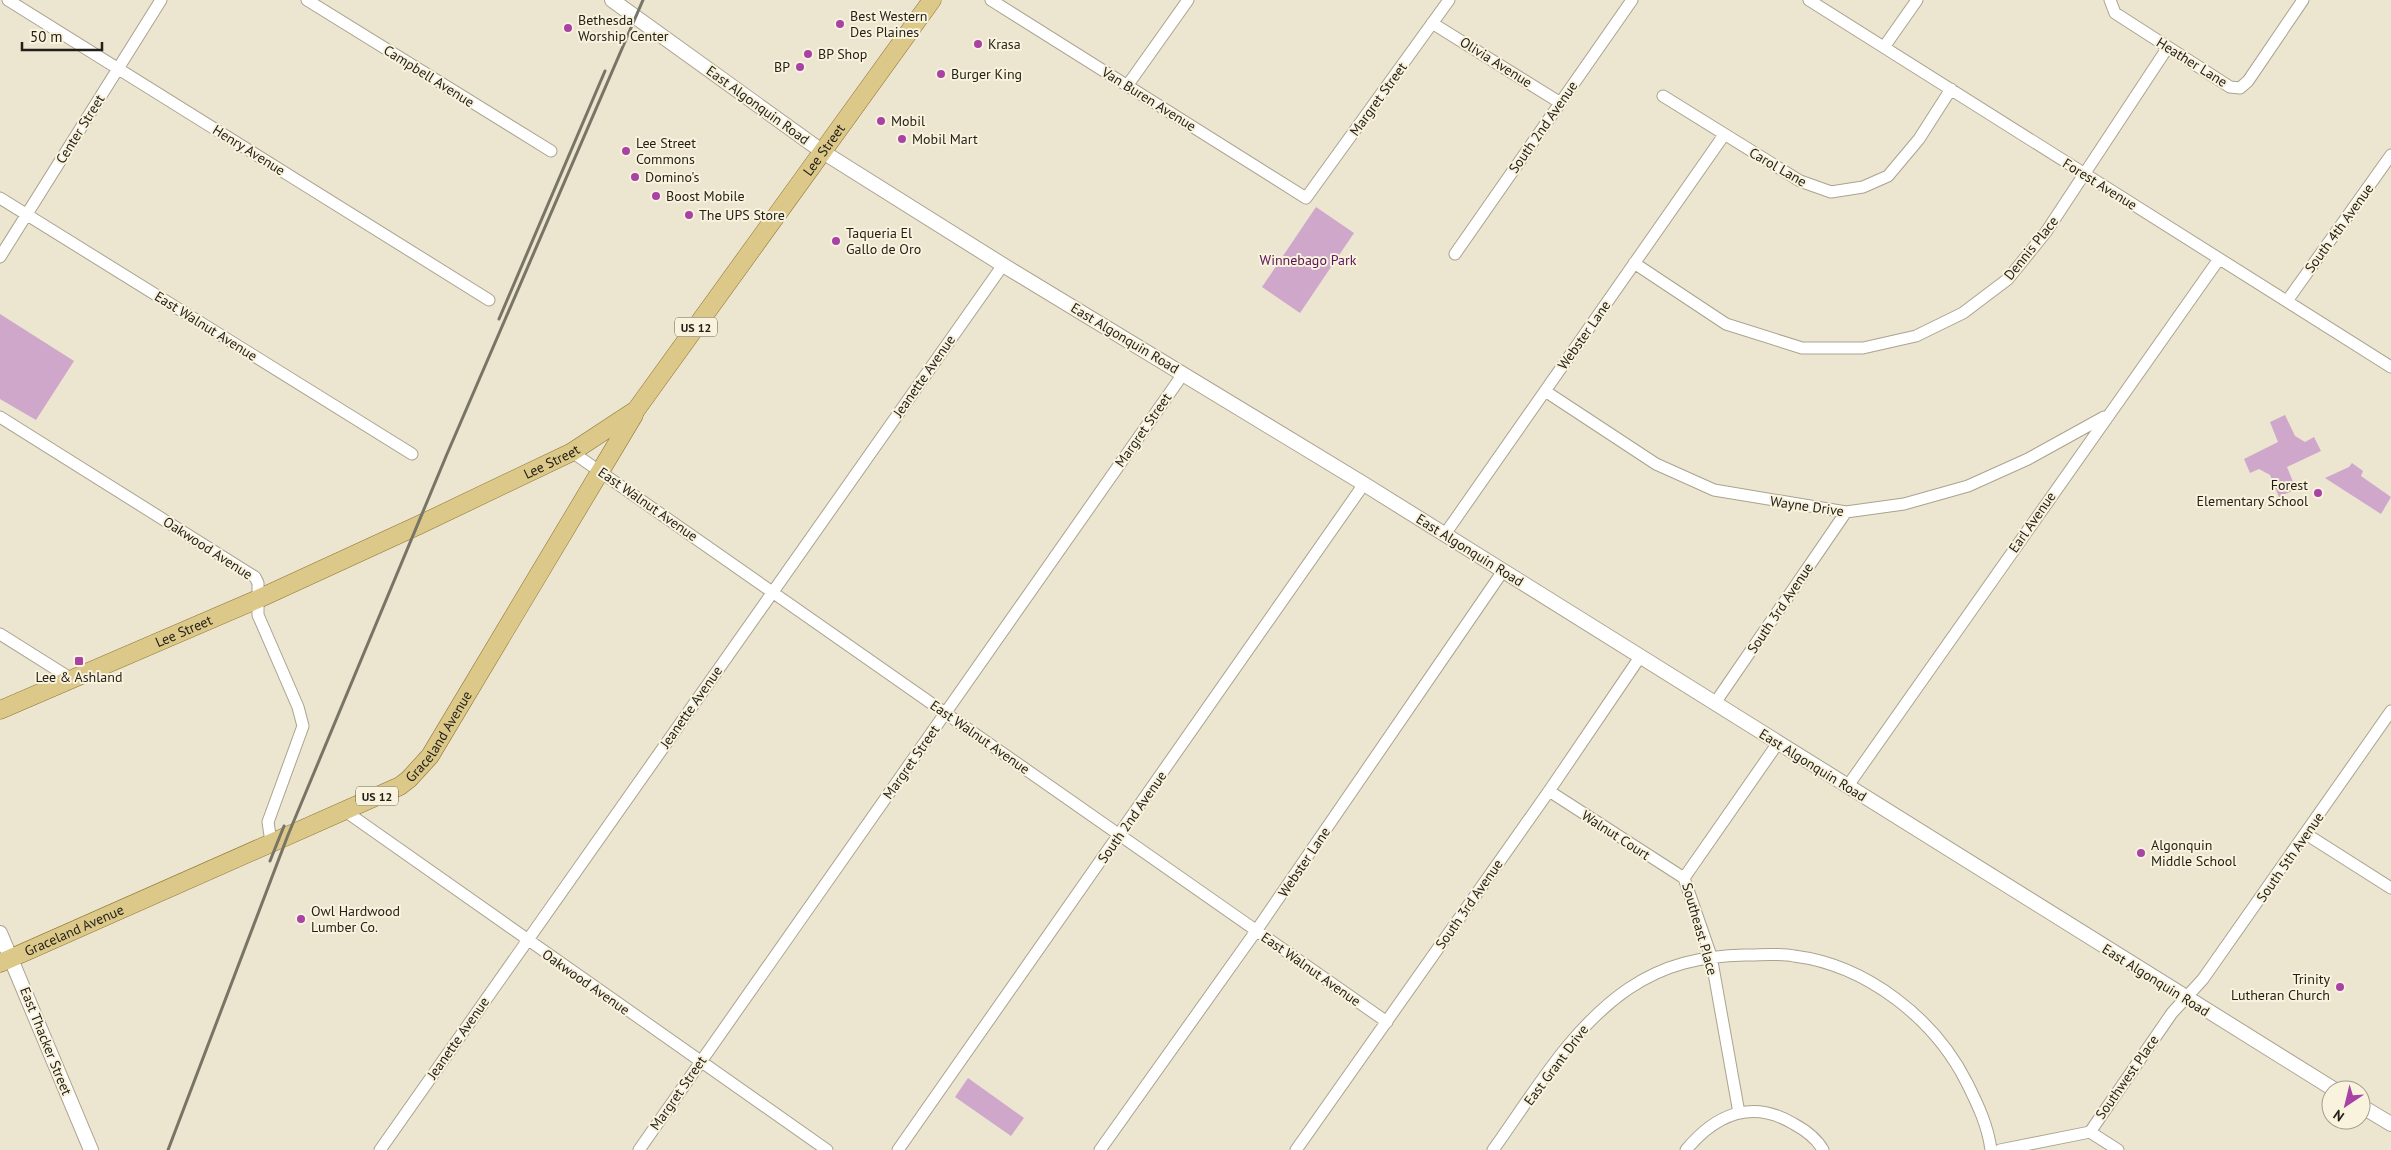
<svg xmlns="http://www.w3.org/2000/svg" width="2391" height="1150" viewBox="0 0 2391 1150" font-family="'PT Sans',sans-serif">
	<rect width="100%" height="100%" fill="#ece5d0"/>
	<path fill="#cea7cb" d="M1316 207 1354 233 1300 313 1262 287Z
		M0 314 74 361 36 420 0 399Z
		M2285 415 2295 436 2305 442 2314 437 2321 451 2287 467 2296 489 2279 497 2270 475 2259 469 2250 473 2244 459 2278 442 2270 422Z
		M2352 463 2363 471 2361 476 2391 497 2381 514 2325 478 2349 467Z
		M968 1078 1024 1118 1011 1136 955 1097Z"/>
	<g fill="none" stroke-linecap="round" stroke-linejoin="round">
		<g stroke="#aaa390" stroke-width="13">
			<path id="minor" d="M8 0 489 300
				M307 0 551 151
				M991 0 1306 198 1449 0
				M1809 0 2391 367
				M2110 0 2115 13 2230 87 2240 88 2248 81 2303 0
				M1432 23 1559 102
				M1884 47 1917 0
				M1127 86 1188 0
				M1663 96 1800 181 1831 192 1863 187 1888 176 1919 139 1951 89
				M0 198 412 454
				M1455 254 1632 0
				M0 257 161 0
				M1634 263 1726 324 1802 348H1863L1916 336 1963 313 2008 279 2046 232 2168 47
				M2287 301 2391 155
				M1545 391 1656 464 1714 490 1846 512 1904 504 1968 486 2028 459 2104 417
				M0 417 255 577 258 583V615L298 707 303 726 268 822 271 842
				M572 452 1387 1022
				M1445 534 1724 135
				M0 634 70 678
				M1715 703 1846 512
				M1847 787 2219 259
				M1549 791 1684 878
				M345 811 827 1150
				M2306 834 2391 888
				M1684 878 1711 956 1739 1113
				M1684 878 1778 743
				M2090 1132 2118 1150
				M380 1150 1003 265
				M639 1150 1183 374
				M898 1150 1364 484
				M1100 1150 1256 931 1503 571
				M1296 1150 1549 791 1640 657
				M1493 1150C1534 1093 1570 1029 1628 989 1665 964 1702 956 1745 955 1761 955 1779 953 1794 956 1867 965 1935 1019 1967 1083 1978 1105 1988 1126 1991 1150
				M1686 1150C1715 1115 1751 1098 1794 1124 1805 1130 1817 1139 1823 1150
				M2000 1150 2090 1132 2172 1013 2203 979 2391 711"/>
		</g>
		<g stroke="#aaa390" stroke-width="16">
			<path id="tertiary" d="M612 0 823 152 1003 265 1364 484 2335 1090
				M0 933 91 1150
				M2361 1106 2391 1124"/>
		</g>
		<g stroke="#8c752e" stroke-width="19">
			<g id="primary">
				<path id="s1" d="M0 710 258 599 419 525 572 452 636 410 932 0"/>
				<path id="s2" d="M0 963 400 786 409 779 430 756 634 415"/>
			</g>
		</g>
		<use href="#minor" stroke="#fff" stroke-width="11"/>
		<use href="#tertiary" stroke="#fff" stroke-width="14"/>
		<use href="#primary" stroke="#dcc889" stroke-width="18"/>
		<path stroke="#787466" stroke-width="3" d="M499 319 605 71
			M270 861 284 826
			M168 1150 288 835 447 454 643 0"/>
	</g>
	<g fill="#a942a5" stroke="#f9f2dd" stroke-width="2">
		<circle cx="840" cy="24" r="5"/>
		<circle cx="568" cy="28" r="5"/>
		<circle cx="978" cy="44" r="5"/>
		<circle cx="808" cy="54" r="5"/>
		<circle cx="800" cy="67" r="5"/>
		<circle cx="941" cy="74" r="5"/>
		<circle cx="881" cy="121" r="5"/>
		<circle cx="902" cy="139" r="5"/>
		<circle cx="626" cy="151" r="5"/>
		<circle cx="635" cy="177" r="5"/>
		<circle cx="656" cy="196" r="5"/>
		<circle cx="689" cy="215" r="5"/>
		<circle cx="836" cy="241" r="5"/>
		<circle cx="2318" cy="493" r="5"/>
		<rect x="74" y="656" width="10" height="10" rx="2.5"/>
		<circle cx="2141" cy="853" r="5"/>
		<circle cx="301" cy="919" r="5"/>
		<circle cx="2340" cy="987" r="5"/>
	</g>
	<g text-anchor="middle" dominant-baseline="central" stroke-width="4" stroke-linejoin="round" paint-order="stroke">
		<g fill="#f9f2dd" stroke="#625e52" stroke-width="1">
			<rect x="675" y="317.5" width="42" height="19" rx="4"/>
			<rect x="356" y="786.5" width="42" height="19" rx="4"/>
		</g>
		<g font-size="12" font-weight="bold" fill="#211f17">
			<text x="696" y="327">US 12</text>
			<text x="377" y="796">US 12</text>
		</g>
		<g font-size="14" fill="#211f17" stroke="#f9f2dd" text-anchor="start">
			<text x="850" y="16">Best Western<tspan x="850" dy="16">Des Plaines</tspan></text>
			<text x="578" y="20">Bethesda<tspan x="578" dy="16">Worship Center</tspan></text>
			<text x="988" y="44">Krasa</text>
			<text x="818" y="54">BP Shop</text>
			<text x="790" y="67" text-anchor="end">BP</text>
			<text x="951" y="74">Burger King</text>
			<text x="891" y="121">Mobil</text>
			<text x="912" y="139">Mobil Mart</text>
			<text x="636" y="143">Lee Street<tspan x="636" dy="16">Commons</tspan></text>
			<text x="645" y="177">Domino's</text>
			<text x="666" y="196">Boost Mobile</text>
			<text x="699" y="215">The UPS Store</text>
			<text x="846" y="233">Taqueria El<tspan x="846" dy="16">Gallo de Oro</tspan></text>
			<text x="2308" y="485" text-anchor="end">Forest<tspan x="2308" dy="16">Elementary School</tspan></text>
			<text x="79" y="677" text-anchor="middle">Lee &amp; Ashland</text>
			<text x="2151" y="845">Algonquin<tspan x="2151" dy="16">Middle School</tspan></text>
			<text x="311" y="911">Owl Hardwood<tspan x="311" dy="16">Lumber Co.</tspan></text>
			<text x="2330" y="979" text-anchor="end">Trinity<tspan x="2330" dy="16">Lutheran Church</tspan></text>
		</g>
		<g font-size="14" fill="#211f17" stroke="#f9f2dd">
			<text transform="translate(1496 62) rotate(32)">Olivia Avenue</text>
			<text transform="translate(2192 62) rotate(32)">Heather Lane</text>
			<text transform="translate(429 76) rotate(32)">Campbell Avenue</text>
			<text transform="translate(1149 99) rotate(32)">Van Buren Avenue</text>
			<text transform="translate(1378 99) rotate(-54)">Margret Street</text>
			<text transform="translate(758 105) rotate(36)">East Algonquin Road</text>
			<text transform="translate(1543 127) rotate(-55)">South 2nd Avenue</text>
			<text transform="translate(80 129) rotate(-58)">Center Street</text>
			<text transform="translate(249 150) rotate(32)">Henry Avenue</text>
			<text stroke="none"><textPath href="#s1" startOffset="1025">Lee Street</textPath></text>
			<text transform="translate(1778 167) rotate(30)">Carol Lane</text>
			<text transform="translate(2100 184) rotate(32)">Forest Avenue</text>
			<text transform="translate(2339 228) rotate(-54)">South 4th Avenue</text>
			<text transform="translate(2031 248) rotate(-51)">Dennis Place</text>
			<text transform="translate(206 326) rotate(32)">East Walnut Avenue</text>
			<text transform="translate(1584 335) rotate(-55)">Webster Lane</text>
			<text transform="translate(1125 338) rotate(31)">East Algonquin Road</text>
			<text transform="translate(924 376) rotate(-55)">Jeanette Avenue</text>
			<text transform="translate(1143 430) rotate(-55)">Margret Street</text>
			<text stroke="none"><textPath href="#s1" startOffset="605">Lee Street</textPath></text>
			<text transform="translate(648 504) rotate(35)">East Walnut Avenue</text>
			<text transform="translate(1807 506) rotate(8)">Wayne Drive</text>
			<text transform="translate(2032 522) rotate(-55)">Earl Avenue</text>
			<text transform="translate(208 548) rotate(33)">Oakwood Avenue</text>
			<text transform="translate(1470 550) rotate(32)">East Algonquin Road</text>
			<text transform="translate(1780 608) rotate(-56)">South 3rd Avenue</text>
			<text stroke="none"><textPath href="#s1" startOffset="200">Lee Street</textPath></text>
			<text transform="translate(691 707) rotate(-55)">Jeanette Avenue</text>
			<text stroke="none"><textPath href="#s2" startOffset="501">Graceland Avenue</textPath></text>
			<text transform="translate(980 737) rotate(35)">East Walnut Avenue</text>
			<text transform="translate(911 762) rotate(-55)">Margret Street</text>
			<text transform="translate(1813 765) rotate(32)">East Algonquin Road</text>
			<text transform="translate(1132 817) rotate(-55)">South 2nd Avenue</text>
			<text transform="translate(1616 835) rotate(33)">Walnut Court</text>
			<text transform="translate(2290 857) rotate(-55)">South 5th Avenue</text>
			<text transform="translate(1304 862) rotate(-56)">Webster Lane</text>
			<text transform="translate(1469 904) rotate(-55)">South 3rd Avenue</text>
			<text transform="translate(1700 929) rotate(74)">Southeast Place</text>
			<text stroke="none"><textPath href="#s2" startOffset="81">Graceland Avenue</textPath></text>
			<text transform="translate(1311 969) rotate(35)">East Walnut Avenue</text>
			<text transform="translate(2156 980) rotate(32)">East Algonquin Road</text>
			<text transform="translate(586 982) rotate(35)">Oakwood Avenue</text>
			<text transform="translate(458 1038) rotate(-55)">Jeanette Avenue</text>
			<text transform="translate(46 1041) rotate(68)">East Thacker Street</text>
			<text transform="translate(1556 1065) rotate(-53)">East Grant Drive</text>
			<text transform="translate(2127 1077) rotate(-55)">Southwest Place</text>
			<text transform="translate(678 1093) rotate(-55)">Margret Street</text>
		</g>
		<g font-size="14" fill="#5b135a" stroke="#f9f2dd">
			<text x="1308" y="260">Winnebago Park</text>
		</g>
	</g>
	<g transform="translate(2346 1105) rotate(215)"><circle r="24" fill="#f9f2dd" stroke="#a39e8e"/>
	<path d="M0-4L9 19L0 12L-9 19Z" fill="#a942a5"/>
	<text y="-8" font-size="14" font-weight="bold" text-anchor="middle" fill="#211f17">N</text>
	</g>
	<path d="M22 42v8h80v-8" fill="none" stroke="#211f17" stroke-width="2.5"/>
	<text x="30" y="42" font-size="15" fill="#211f17" stroke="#f9f2dd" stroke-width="4" paint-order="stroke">50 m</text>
</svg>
